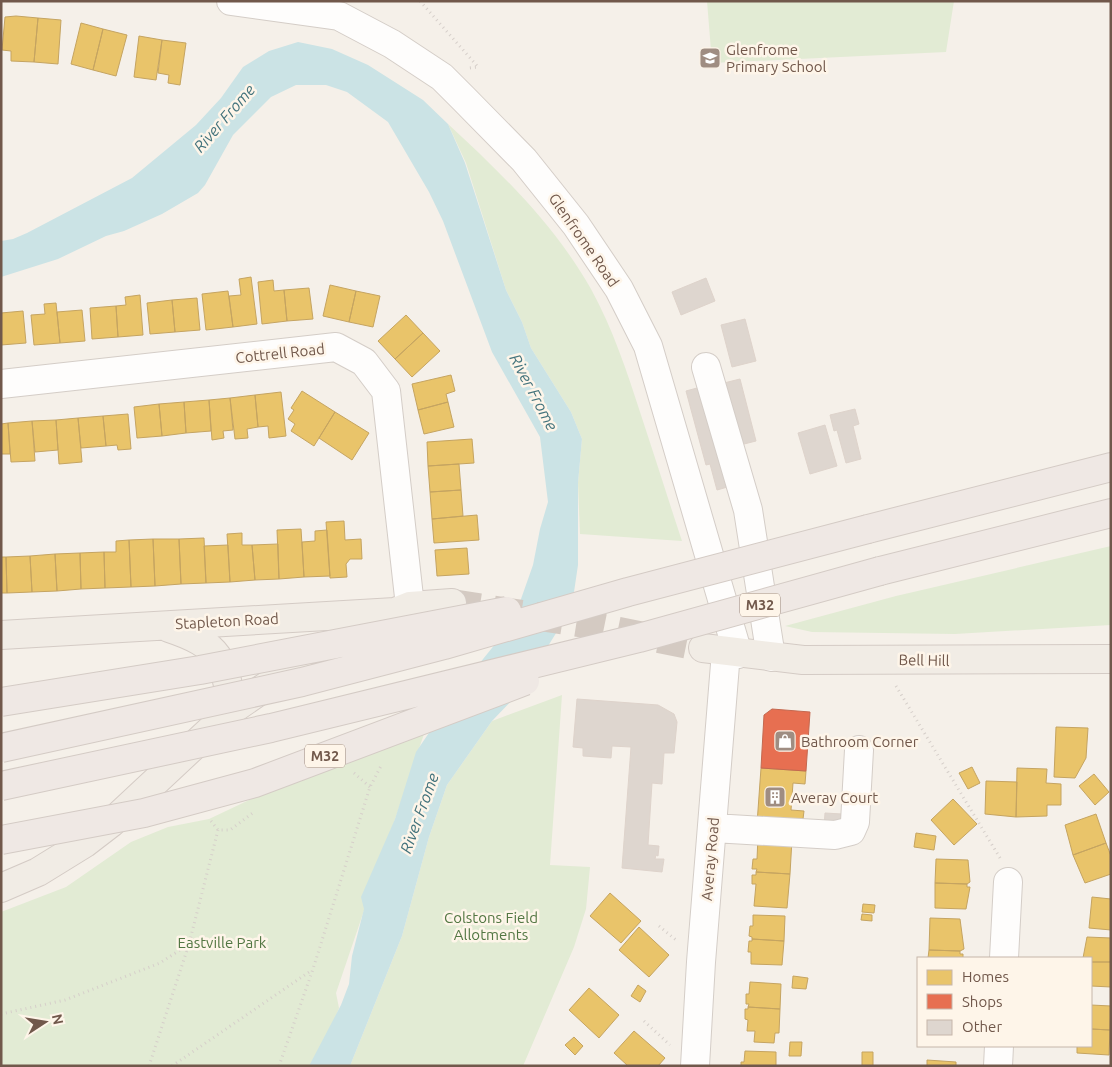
<svg xmlns="http://www.w3.org/2000/svg" width="1112" height="1067" viewBox="0 0 1112 1067" font-family="Ubuntu,sans-serif">
	<rect width="100%" height="100%" fill="#f5f0e9"/>
	<path fill="#e2ebd4" d="M707 1H954L946 52 712 63Z
		M448 124C502 174 554 224 591 289 613 329 627 372 641 415 655 457 668 499 682 541L580 534 578 483 582 439 571 412 531 348 522 322 506 290 466 163Z
		M1111 546V625L955 634 812 632 785 626 896 596Z
		M562 695 550 865 590 867 586 909 574 947 523 1066H350L402 936 429 837 447 785 492 721Z
		M424 734 336 993 339 1008 317 1066H1V912L66 887 131 842 168 827 209 819 319 767Z"/>
	<path fill="#cbe3e5" d="M298 42 332 49 368 65 423 100 448 124 465 163 506 290 522 322 531 348 571 412 582 439 578 483V565L574 592 566 617 519 693 492 721 447 785 429 837 402 936 350 1066H309L341 1005 349 984 352 956 364 909 361 897 395 819 416 752 458 690 496 643 521 599 533 565 540 529 548 502 540 437 492 352 443 221 429 192 388 122 347 92 326 85H296L271 97 233 135 205 185 198 193 162 214 124 231 106 236 58 259 1 277V241L13 239 27 233 132 178 196 125 221 98 243 67 269 51Z"/>
	<path fill="#e9c46a" stroke="#c5a461" d="M16 16 38 18 34 62 11 61V51L2 50 5 17Z
		M38 18 61 20 58 64 34 62Z
		M81 23 103 29 93 70 71 64Z
		M103 29 127 35 116 76 93 70Z
		M139 36 162 40 156 80 134 77Z
		M162 40 186 43 180 85 168 83 169 75 158 73Z
		M251 277 257 324 233 327 229 296 241 295 239 279Z
		M273 280 274 291 284 290 287 321 262 324 258 282Z
		M330 285 356 291 349 322 323 316Z
		M309 288 313 319 287 321 284 290Z
		M228 291 233 327 206 330 202 294Z
		M356 291 380 296 373 327 349 322Z
		M140 295 143 335 118 337 116 306 126 305 125 297Z
		M197 298 200 330 175 332 172 300Z
		M172 300 175 332 150 334 147 303Z
		M56 303 60 343 34 345 31 315 45 314 44 304Z
		M116 306 118 337 92 339 90 308Z
		M82 310 85 341 60 343 57 312Z
		M23 311 26 343 1 345V313Z
		M406 315 423 333 395 359 378 341Z
		M423 333 440 351 412 377 395 359Z
		M451 375 455 391 446 394 448 402 418 410 412 384Z
		M302 391 335 412 314 446 291 431 295 424 288 419 294 410 291 408Z
		M281 392 286 436 269 438 268 426 258 427 255 395Z
		M255 395 258 427 247 429 248 438 235 439 230 398Z
		M230 398 233 430 223 431 224 438 212 440 209 400Z
		M209 400 211 431 186 433 184 402Z
		M184 402 186 433 162 436 159 404Z
		M448 402 454 427 424 434 418 410Z
		M159 404 162 436 137 438 134 407Z
		M335 412 369 433 352 460 319 438Z
		M128 414 131 449 118 450 117 445 106 446 103 416Z
		M103 416 106 446 81 448 78 418Z
		M78 418 82 462 59 464 56 420Z
		M56 420 58 450 35 452 32 421Z
		M32 421 35 461 11 462 8 423Z
		M8 423 10 454H1V424Z
		M472 439 474 463 428 466 427 442Z
		M459 464 461 490 430 492 428 466Z
		M461 490 463 516 432 519 430 492Z
		M477 515 479 540 434 543 432 519Z
		M344 521 345 540 361 539 362 559H350L346 564 347 577 330 578 326 522Z
		M301 529 304 577 279 579 277 530Z
		M327 530 330 576 304 577 302 542 315 541V531Z
		M242 533V545H252L255 580 230 582 227 534Z
		M204 538 206 583 181 584 179 539Z
		M153 539 155 586 131 587 129 540Z
		M153 539H179L181 584 155 586Z
		M129 540 131 587 105 588 104 552H116V541Z
		M278 544 279 579 255 580 252 545Z
		M228 545 230 582 206 583 204 546Z
		M467 548 469 574 437 576 435 550Z
		M104 552 105 588 81 589 80 553Z
		M80 553 81 589 57 591 55 554Z
		M55 554 57 591 32 592 30 556Z
		M30 556 32 592 7 593 6 557Z
		M1 557H6L7 593H1Z
		M1056 727 1088 728 1086 758 1075 778 1054 777Z
		M972 767 980 783 968 789 959 773Z
		M761 768 806 771 805 784 793 783 791 810 804 811 802 827 757 824Z
		M1017 768 1047 769 1046 783 1061 784V805H1047V816L1016 817Z
		M1094 774 1109 792 1095 805 1079 786Z
		M986 781 1017 782 1016 817 985 814Z
		M953 799 977 824 954 845 931 820Z
		M1096 814 1106 843 1073 855 1065 825Z
		M916 833 936 836 934 850 914 847Z
		M758 837 792 839 790 874 756 872 757 869H752L753 859H757Z
		M1106 843 1111 856V874L1085 883 1073 855Z
		M936 859 968 860 970 882 967 884 935 883Z
		M756 872 790 874 787 908 754 906 756 884H752V875H756Z
		M935 883 967 884V887H970L966 909 935 908Z
		M610 893 641 921 621 943 590 916Z
		M1092 897 1111 899V930L1089 928Z
		M863 904 875 905 874 913 862 912Z
		M862 914 872 915V921L861 920Z
		M753 915 785 916 784 941 752 939V937L749 936 750 926H753Z
		M930 918 960 919 964 949 960 951 929 950Z
		M639 927 669 955 649 977 619 950Z
		M1087 937 1111 938V962H1091V958H1083Z
		M752 939 784 941 782 965 751 964V952H748L749 941H752Z
		M929 950 960 951V954H963V958H928Z
		M1091 962H1111V987L1091 986Z
		M793 976 808 978 806 989 792 988Z
		M750 982 781 984 780 1009 748 1007 749 1004H746V994H749Z
		M638 985 646 991 640 1002 631 996Z
		M589 988 619 1015 599 1038 569 1010Z
		M1091 1005 1111 1006 1110 1030 1091 1029Z
		M748 1007 780 1009 779 1033H775L774 1043 754 1042 755 1031H747L748 1020 745 1019V1009H748Z
		M1091 1029 1110 1030 1109 1055 1077 1053V1046H1091Z
		M634 1031 665 1058 658 1066H628L614 1053Z
		M574 1037 583 1046 575 1055 565 1045Z
		M790 1042H802L801 1056H789Z
		M745 1051 776 1052V1066H741V1062H744Z
		M862 1052H873V1066H862Z
		M927 1060 956 1062V1066H927Z"/>
	<path fill="#e76f51" stroke="#c4684f" d="M772 709 810 712 806 771 761 768 764 715Z"/>
	<path fill="#ded6cf" stroke="#ded3cb" d="M706 278 715 301 681 315 672 292Z
		M745 319 756 361 732 367 721 325Z
		M740 379 756 441 740 445 724 383Z
		M708 385 731 486 717 490 710 464 706 465 686 391Z
		M855 409 859 424 853 426 861 459 846 463 837 430 834 431 830 415Z
		M825 425 837 466 810 474 798 433Z
		M577 699 658 705 674 714 677 722 674 753H664L662 784 652 783 648 845 659 846 658 856 656 855 655 859H664L662 872 622 868 631 747 612 746 611 758 583 756V748L573 747Z
		M825 813 842 814 841 829 824 827Z"/>
	<g fill="none" stroke-linecap="round" stroke-linejoin="round">
		<path stroke="#d4cac2" stroke-width="28" stroke-dasharray="28 14" stroke-linecap="butt" d="M452 603 585 624 703 648"/>
		<g stroke="#d4cdc7" stroke-width="30">
			<path id="minor" d="M231 1 339 16 392 44 442 77 464 99 524 160 576 225 619 289 648 346 738 654
				M706 367 748 510 771 657
				M1 384 336 347 364 362 386 391 410 606
				M713 828 835 835 851 831 855 822 859 750
				M1004 958 1008 882
				M695 1066 701 962 726 652
				M998 1066 999 1046"/>
		</g>
		<g stroke="#d4cbc5" stroke-width="30">
			<path id="major" d="M169 628C220 645 225 659 232 710
				M1 635 395 612 410 606 452 603
				M703 648 803 660 1111 659
				M1 888 38 872 85 843 111 823 232 710 307 658 395 612"/>
		</g>
		<g stroke="#d4cbc5" stroke-width="30">
			<path id="highway" d="M868 529 1111 467
				M880 571 1111 513"/>
		</g>
		<path stroke="#d6cfca" stroke-width="3" stroke-dasharray="1 4" stroke-linecap="butt" d="M420 1 478 67 469 68
			M896 686 1000 858
			M354 773 370 787
			M211 821 218 830H230L254 812
			M659 926 676 940
			M1 1014 65 1000 160 963 189 944
			M644 1021 670 1045
			M149 1066 189 944 218 830
			M172 1066 312 970
			M279 1066 313 969 370 787 382 764"/>
		<use href="#minor" stroke="#fefdfc" stroke-width="28"/>
		<use href="#major" stroke="#f1ece5" stroke-width="28"/>
		<use href="#highway" stroke="#efe8e4" stroke-width="28"/>
		<g stroke="#d4cbc5" stroke-width="30" stroke-linecap="butt">
			<path id="highway-bridge" d="M1 702 200 670 507 611
				M1 748 302 682 444 645 628 592 868 529
				M1 786 271 728 639 638 880 571
				M1 840 144 813 255 783 525 681"/>
		</g>
		<use href="#highway-bridge" stroke="#efe8e4" stroke-width="28"/>
	</g>
	<defs>
		<g id="school-square" transform="scale(1.125)"><rect x="-9" y="-9" width="18" height="18" rx="4" fill="#9f8d82" stroke="#fef5e9"/><path d="M0-5L7-2L0 1L-7-2ZM-4 1L0 2.5L4 1V4Q0 6-4 4Z" fill="#fff"/></g>
		<g id="shop-square" transform="scale(1.125)"><rect x="-9" y="-9" width="18" height="18" rx="4" fill="#9f8d82" stroke="#fef5e9"/><path d="M-5-2.5h2.3a2.7 3.5 0 0 1 5.4 0H5L5.5 6h-11ZM-1.5-2.5h3a1.5 2.3 0 0 0-3 0Z" fill="#fff"/></g>
		<g id="building-square" transform="scale(1.125)"><rect x="-9" y="-9" width="18" height="18" rx="4" fill="#9f8d82" stroke="#fef5e9"/><path d="M-4-6H4V6H1V3H-1V6H-4ZM-2.5-4.3h1.7v1.8h-1.7ZM.8-4.3h1.7v1.8H.8ZM-2.5-1h1.7V.8h-1.7ZM.8-1h1.7V.8H.8Z" fill="#fff"/></g>
	</defs>
	<g fill-rule="evenodd">
		<use href="#school-square" x="710" y="58"/>
		<use href="#shop-square" x="785" y="741"/>
		<use href="#building-square" x="775" y="797"/>
	</g>
	<g text-anchor="middle" dominant-baseline="central" stroke-width="5" stroke-linejoin="round" paint-order="stroke">
		<g fill="#fef5e9" stroke="#9b877a" stroke-width="1">
			<rect x="740" y="593.5" width="40" height="23" rx="4"/>
			<rect x="305" y="744.5" width="40" height="23" rx="4"/>
		</g>
		<g font-size="14" font-weight="bold" fill="#71584b">
			<text x="760" y="605">M32</text>
			<text x="325" y="756">M32</text>
		</g>
		<g font-size="15" fill="#71584b" stroke="#fef5e9" text-anchor="start">
			<text x="726" y="49">Glenfrome<tspan x="726" dy="17">Primary School</tspan></text>
			<text x="801" y="741">Bathroom Corner</text>
			<text x="791" y="797">Averay Court</text>
		</g>
		<g font-size="15" fill="#71584b" stroke="#fef5e9">
			<text transform="translate(584 240) rotate(55)">Glenfrome Road</text>
			<text transform="translate(280 353) rotate(-6)">Cottrell Road</text>
			<text transform="translate(227 621) rotate(-3)">Stapleton Road</text>
			<text transform="translate(924 660) rotate(1)">Bell Hill</text>
			<text transform="translate(710 859) rotate(-85)">Averay Road</text>
		</g>
		<g font-size="15" fill="#537743" stroke="#fef5e9">
			<text x="491" y="917">Colstons Field<tspan x="491" dy="17">Allotments</tspan></text>
			<text x="222" y="942">Eastville Park</text>
		</g>
		<g font-size="16" font-style="italic" fill="#43737c" stroke="#fef5e9">
			<text transform="translate(224 118) rotate(-49)">River Frome</text>
			<text transform="translate(534 392) rotate(62)">River Frome</text>
			<text transform="translate(419 813) rotate(-70)">River Frome</text>
		</g>
	</g>
	<rect width="1112" height="1067" fill="none" stroke="#71584b" stroke-width="5"/>
	<rect x="917" y="957" width="175" height="90" fill="#fef5e9" stroke="#c6b6aa"/>
	<rect x="927" y="970" width="25" height="15" fill="#e9c46a" stroke="#c6b6aa"/>
	<text x="962" y="982" font-size="15" fill="#71584b">Homes</text>
	<rect x="927" y="994" width="25" height="15" fill="#e76f51" stroke="#c6b6aa"/>
	<text x="962" y="1007" font-size="15" fill="#71584b">Shops</text>
	<rect x="927" y="1020" width="25" height="15" fill="#ded6cf" stroke="#c6b6aa"/>
	<text x="962" y="1032" font-size="15" fill="#71584b">Other</text>
	<g transform="translate(45 1022) rotate(78)" stroke="#fef5e9" stroke-width="4" paint-order="stroke">
	<path d="M0-4L9 19L0 12L-9 19Z" fill="#71584b"/>
	<text y="-8" font-size="14" font-weight="bold" text-anchor="middle" fill="#71584b">N</text>
	</g>
</svg>
